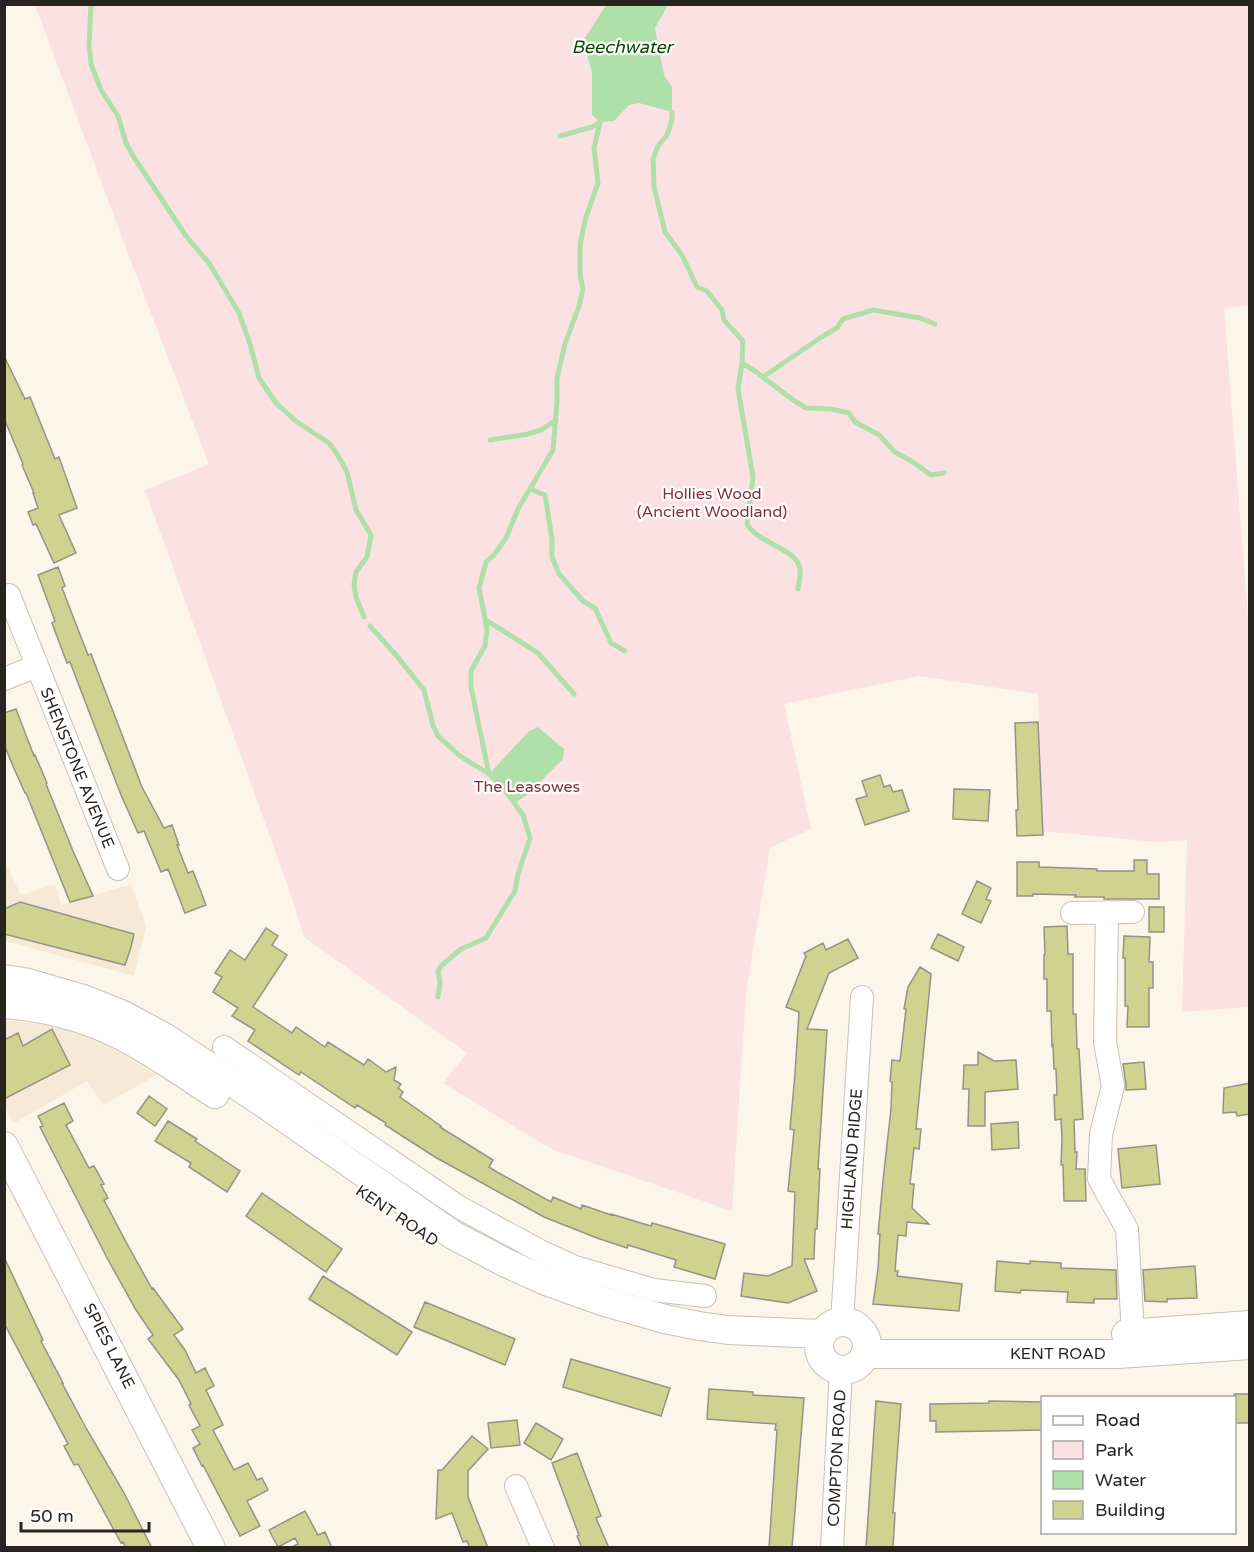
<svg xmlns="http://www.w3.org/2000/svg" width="1254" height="1552" viewBox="0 0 1254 1552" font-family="'Varela Round',sans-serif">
	<rect width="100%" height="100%" fill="#fcf5e9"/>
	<path fill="#f6ead7" d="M4 860 21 895 55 884 61 905 131 884 146 926 134 976 5 941Z
		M12 1021 59 1027 104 1043 157 1075 103 1105 87 1081 14 1123 5 1107V1022Z"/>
	<path fill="#fce1e2" d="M35 5H1249V305L1224 308 1250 643 1249 1007 1182 1012 1187 840 1156 842 1042 831 1038 694 919 676 784 704 811 829 770 848 746 993 732 1211 551 1149 443 1083 467 1053 304 937 289 889 145 490 209 464 129 256Z"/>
	<path fill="#b0e0aa" d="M606 5H668L655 28 664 75 672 87V112L639 103 629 105 614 121 600 122 592 115V72L583 41Z
		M538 727 564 749 563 759 527 795 515 803 504 789 489 774 528 732Z"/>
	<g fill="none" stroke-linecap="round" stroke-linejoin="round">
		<path stroke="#b0e0aa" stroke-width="5" d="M91 4 89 45 91 64 101 90 118 116 126 143 135 159 186 236 209 263 239 313 250 344 259 378 276 403 297 422 329 443 337 454 347 472 356 510 371 535 367 557 356 572 354 584 356 597 364 617
			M672 112V120L667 135 658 146 653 159 654 187 665 232 682 255 697 287 707 291 722 310 724 320 743 341 742 363 755 371 793 400 806 408 831 409 849 413 855 422 879 435 895 452 913 462 931 475 944 473
			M560 136 592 127 600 122
			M742 363 738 389 753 477 747 524C758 543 791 547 799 565 802 573 799 581 798 589
			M763 377 820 338 837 328 843 319 873 310 920 318 935 324
			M490 440 528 434 541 430 556 420
			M530 489 545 495 552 539V557L559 574 583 601 595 608 611 643 625 651
			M486 620 538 653 574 694
			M370 626 396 655 424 690 433 725 438 736 460 756 489 774
			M438 997 440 982 438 971 441 966 461 949 486 938 515 891 518 874 530 838 523 815 504 789 489 774 471 687V671L485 646 487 629 479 588 486 562 494 555 506 538 518 509 553 450 557 402V378L565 344 579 306 583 289 580 274V246L585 220 598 183 594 148 600 122"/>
	</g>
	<path fill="#d0d38f" stroke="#939487" stroke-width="1.5" d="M4 356 25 399 30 397 55 459 59 457 77 508 59 515 76 553 54 563 36 524 33 525 28 512 38 508 33 493H34L22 465 23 464 4 418Z
		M58 567 65 586 62 588 88 655 91 654 142 787 164 828 172 825 179 845H177L188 873 193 871 206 905 185 913 168 869 161 872 144 831 138 833 121 795 70 662 67 663 52 623 55 621 38 575Z
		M16 709 34 756 35 755 47 783 46 784 73 851 93 896 70 902 26 793H25L12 764 4 744V713Z
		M1038 722 1043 835 1017 836 1016 810H1018L1015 723Z
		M880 775 884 787 890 785 893 792 902 790 909 811 865 825 856 799 867 796 862 781Z
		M954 789 990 790 988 821 953 819Z
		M1134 860H1147V874H1159V899H1104V897H1075L1076 895 1033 894V896H1017V862H1039V867L1097 869V871H1134Z
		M977 881 991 888 986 899 991 901 981 923 962 914Z
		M20 902 134 934 131 947 125 965 4 934V909Z
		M1149 907H1164V932H1149Z
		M1067 926 1068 954H1073V1014H1076L1077 1049H1079L1083 1119 1074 1120 1075 1152H1077L1076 1169H1085L1086 1201H1064L1063 1165H1061L1062 1138 1061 1119 1055 1120 1054 1095H1057L1056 1069H1054L1053 1045 1052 1046 1051 1011H1047V979H1044V955H1045L1044 927Z
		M266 928 278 936 272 945 287 955 253 1007 292 1033 296 1027 325 1047 328 1042 364 1065 368 1059 386 1072 396 1067 394 1080 401 1084 398 1088 403 1092 400 1097 441 1126 440 1127 493 1160 489 1167 497 1172 551 1202 553 1197 581 1209 582 1205 611 1215V1214L651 1226 652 1223 725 1244 715 1279 674 1267 676 1260 628 1245 627 1248 597 1238 544 1217 435 1157 385 1125 386 1123 357 1105 355 1108 301 1072 299 1075 248 1041 255 1030 232 1016 238 1008 213 992 222 977 215 973 230 950 245 960Z
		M938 934 964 947 958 961 931 948Z
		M1124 936 1150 937 1149 962H1153V988H1149V1027H1127L1128 1006H1125V958H1123Z
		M848 939 858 958 829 973 807 1029 827 1030 818 1169H820L817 1229H815L814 1259H804L817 1291 788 1303 741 1296 744 1273 768 1276 792 1266 795 1192 788 1191 794 1130 790 1129 795 1074 799 1012 786 1007 806 956 804 953 823 943 826 950Z
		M920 967 931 974 916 1129H921L919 1149 914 1148 910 1184H914L912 1208 929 1224 907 1222 906 1236 898 1235 895 1271H898L897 1276 962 1284 959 1311 873 1304 878 1269 880 1234H878L883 1181 891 1109 892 1082 890 1081 892 1060 900 1061 906 1009H904L908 987Z
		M52 1029 70 1065 4 1099V1040L18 1033 23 1046Z
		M978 1052 994 1061 1016 1060 1018 1089 985 1092V1126H968L969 1089H963L964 1065H978Z
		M1144 1062 1146 1089 1126 1090V1084L1123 1064Z
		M1250 1083V1114L1237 1116 1236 1112 1223 1113 1224 1088Z
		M149 1096 167 1109 155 1126 137 1113Z
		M64 1103 73 1121 66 1125 89 1168 94 1166 104 1184 101 1185 108 1198 104 1200 125 1240 152 1289 153 1288 183 1329 174 1335 185 1350 196 1373 205 1368 214 1386 206 1390 223 1425 213 1430 234 1470 248 1463 257 1480 262 1478 268 1490 247 1501 260 1526 240 1536 203 1465 202 1466 193 1448 200 1444 192 1430 200 1426 189 1405 191 1404 179 1380 148 1339 153 1335 136 1310 106 1256 40 1127 43 1126 38 1116Z
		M168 1121 197 1139 195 1141 240 1171 227 1192 189 1167 191 1163 155 1141Z
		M1018 1122 1019 1148 992 1150 991 1124Z
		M1156 1145 1160 1184 1122 1188 1118 1149Z
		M262 1193 342 1249 326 1272 246 1216Z
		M4 1257 43 1340 41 1341 63 1383H62L86 1428 123 1491 152 1548H126L123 1542 121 1543 78 1464 74 1465 64 1446 68 1444 4 1323Z
		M997 1261 1030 1264V1261L1061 1263V1268L1116 1270 1117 1299H1094V1303L1067 1302 1068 1292 1021 1290 1020 1293 995 1291Z
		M1195 1266 1197 1298 1167 1299V1302L1145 1301 1143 1270Z
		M323 1276 412 1332 397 1355 309 1299Z
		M425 1302 515 1339 505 1365 414 1327Z
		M571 1359 670 1388 661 1416 563 1387Z
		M709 1389 753 1392V1395L804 1398 792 1548H769L777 1430H775L776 1424 707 1419Z
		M1234 1394H1250V1423H1234Z
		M876 1401 901 1404 893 1513H895L893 1548 866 1547Z
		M989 1401 1042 1402V1430L936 1432V1421H930V1404L989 1403Z
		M517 1420 520 1445 491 1448 488 1423Z
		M536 1423 563 1439 551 1460 524 1443Z
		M472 1436 488 1449 468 1471V1497L488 1548H470L467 1541 463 1542 452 1513 436 1519 438 1470H442Z
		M577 1453 601 1516 596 1518 609 1548H582L577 1536 579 1535 552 1463Z
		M305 1511 318 1535 325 1532 332 1548H290L298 1544 295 1538 278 1547 269 1530Z"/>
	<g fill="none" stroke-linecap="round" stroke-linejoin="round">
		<g stroke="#c9c1b6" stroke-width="24">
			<path id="minor" d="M9 595 118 869
				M4 679 37 666
				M1107 912 1105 1042 1113 1086 1101 1134 1099 1179 1127 1229 1133 1334
				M1072 913 1133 912
				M224 1047 459 1207 542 1252 575 1267 654 1290 705 1296
				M842 1322 862 997
				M516 1486 543 1548
				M832 1548 841 1369"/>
		</g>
		<g stroke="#c9c1b6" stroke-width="30">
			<path id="major" d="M4 979 24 982 83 999 123 1015 164 1037 259 1100 453 1235 504 1262 546 1281 602 1301 665 1319 699 1326 728 1330 822 1334
				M4 1004C43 1007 81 1016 116 1033 151 1050 182 1073 215 1094
				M4 1146 211 1548
				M819 1346a24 24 0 1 1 48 0a24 24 0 1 1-48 0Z
				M1126 1334 1250 1325
				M865 1354H1118L1250 1345"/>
		</g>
		<use href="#minor" stroke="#fff" stroke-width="22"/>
		<use href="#major" stroke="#fff" stroke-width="28"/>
	</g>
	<g text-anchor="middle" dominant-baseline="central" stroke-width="4.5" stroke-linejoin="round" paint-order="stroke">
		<g font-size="16" fill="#862f3a" stroke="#fff">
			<text x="712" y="494">Hollies Wood<tspan x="712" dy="18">(Ancient Woodland)</tspan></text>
			<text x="527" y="787">The Leasowes</text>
		</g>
		<g font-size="16" fill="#282521" stroke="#fff">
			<text transform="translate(77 768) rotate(68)">SHENSTONE AVENUE</text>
			<text transform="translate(852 1159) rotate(-86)">HIGHLAND RIDGE</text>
			<text transform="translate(397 1216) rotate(34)">KENT ROAD</text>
			<text transform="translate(109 1346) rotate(63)">SPIES LANE</text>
			<text x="1058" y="1354">KENT ROAD</text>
			<text transform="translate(837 1458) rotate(-87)">COMPTON ROAD</text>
		</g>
		<g font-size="18" font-style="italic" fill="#084c03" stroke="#fff">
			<text x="622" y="47">Beechwater</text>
		</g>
	</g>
	<rect width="1254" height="1552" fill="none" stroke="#282521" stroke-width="12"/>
	<rect x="1041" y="1396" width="195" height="138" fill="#ffffff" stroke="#a9a8a6" stroke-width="1.5"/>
	<rect x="1053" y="1416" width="30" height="9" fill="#ffffff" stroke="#a9a8a6" stroke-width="1.5"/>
	<text x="1095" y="1426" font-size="18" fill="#282521">Road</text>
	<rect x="1053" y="1441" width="30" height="18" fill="#fce1e2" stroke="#a9a8a6" stroke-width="1.5"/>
	<text x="1095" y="1456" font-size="18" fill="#282521">Park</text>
	<rect x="1053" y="1471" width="30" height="18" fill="#b0e0aa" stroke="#a9a8a6" stroke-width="1.5"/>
	<text x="1095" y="1486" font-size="18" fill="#282521">Water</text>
	<rect x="1053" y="1501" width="30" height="18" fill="#d0d38f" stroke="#a9a8a6" stroke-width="1.5"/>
	<text x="1095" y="1516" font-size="18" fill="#282521">Building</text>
	<path d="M21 1522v9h128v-9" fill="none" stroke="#282521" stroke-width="3"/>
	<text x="30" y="1522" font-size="18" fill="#282521" stroke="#ffffff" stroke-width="4.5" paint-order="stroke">50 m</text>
</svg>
